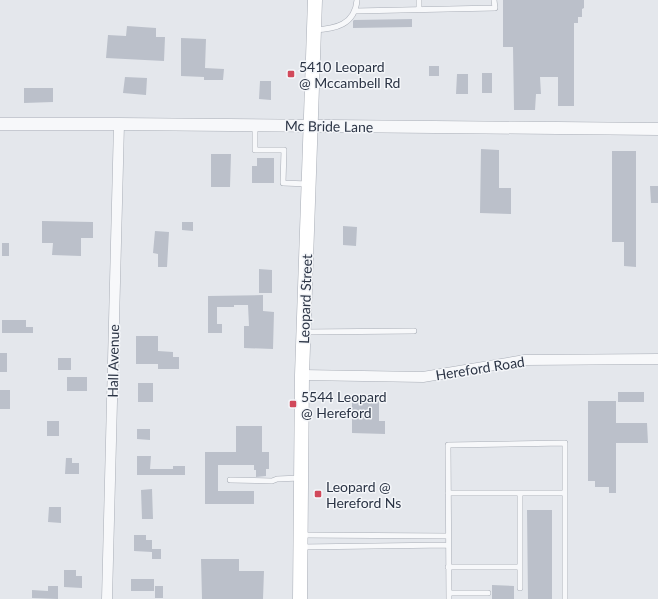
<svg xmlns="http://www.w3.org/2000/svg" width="658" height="599" viewBox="0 0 658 599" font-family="Lato,sans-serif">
	<rect width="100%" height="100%" fill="#e4e7ec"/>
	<path fill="#bbc0ca" d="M503 0H584V8L582 9V17H578V23H574V106H558V77H540L541 94H536L535 110H514L513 47H503Z
		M412 19V27L353 28V21L354 20Z
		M127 26 156 28V37H165L164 61 106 58 108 35 126 36Z
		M181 38 206 39 205 68 224 69 223 80H204V77L181 76Z
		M429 66H439V76H429Z
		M482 73H492V93H482Z
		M457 74H468V94H456Z
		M125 77 147 78 146 95 123 93Z
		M260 81H271V100L259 99Z
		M24 88H53V102L24 103Z
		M481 149 499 150V188H511V214L480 213Z
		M612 151H636V267L624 266V242H612Z
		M211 154H231L230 187H211Z
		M257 158H274V183H252V166H257Z
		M650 186H658V203H651Z
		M42 221 93 222V238H81V256L52 255 53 243H42Z
		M182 222H193V231L182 230Z
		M343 226 357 227 356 246 343 245Z
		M155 231 169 232 167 267H158V254L153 253Z
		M2 243H9V256H2Z
		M259 269 272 270V293H259Z
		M263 295V311L274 312 273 349 244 348V326H249L248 305H234V307H217V324H222V333H208V296Z
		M2 320H26V327H33V333H2Z
		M136 336H158V351L173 352V357H179V369H158V364H136Z
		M0 353H7V372H0Z
		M58 358H71V370H58Z
		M67 377H87V391H67Z
		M138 383H153V402H138Z
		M0 390H10V409H0Z
		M618 392H644V402H618Z
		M352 396H379V421H385V434L352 433Z
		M588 401H616V423H647L648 443H616V493H609V487H595V481H588Z
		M47 421H59V436H47Z
		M236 426H262V452H269V469H266V476L256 477V470H254V465H218V491H254V504H205V452H236Z
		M137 429H150V440L137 439Z
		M137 456H151L150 469H173V466H185V475H137Z
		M66 458H72V463H79V474H65Z
		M152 489 153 519H142L141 490Z
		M49 507H61V523L48 522Z
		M527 510H552V599H528Z
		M134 535H146V540H152V552L134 551Z
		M152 549H161V559H152Z
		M201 559H239V571H264L263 599H202Z
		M64 570H76V576H82V588L64 587Z
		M131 579H154V591H131Z
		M492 585 514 586V599H492Z
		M48 586H58V599L32 598V590L48 591Z
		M155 586H163V598H155Z"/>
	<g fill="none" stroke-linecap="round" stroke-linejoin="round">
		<g stroke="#a9aeb7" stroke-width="6">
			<path id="service" d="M419 0V10
				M355 11 495 8 494 0
				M314 30C335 29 355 25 357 0
				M255 126V150H284L283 183 308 184
				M305 332 414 331
				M230 480 272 481 277 479 300 478
				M448 493H520V567H448
				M520 493H565
				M301 535 448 536
				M301 547 448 545
				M520 567V588
				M449 593H488
				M449 599 448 445 565 443V599"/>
		</g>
		<g stroke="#a9aeb7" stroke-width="11">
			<path id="minor" d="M302 375 423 377 525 360 658 359
				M107 599 119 124"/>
		</g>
		<g stroke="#a9aeb7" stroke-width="13">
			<path id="tertiary" d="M0 124H119L658 129"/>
		</g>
		<g stroke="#a9aeb7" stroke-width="15">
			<path id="secondary" d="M300 599 302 375 315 0"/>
		</g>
		<use href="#service" stroke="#f7f8fa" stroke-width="5"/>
		<use href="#minor" stroke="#f7f8fa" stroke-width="10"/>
		<use href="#tertiary" stroke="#f7f8fa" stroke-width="12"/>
		<use href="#secondary" stroke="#fff" stroke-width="14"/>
	</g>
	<g fill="#d1495b" stroke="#f4f6f9" stroke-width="1.5">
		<rect x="287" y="70" width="8" height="8" rx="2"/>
		<rect x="289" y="400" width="8" height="8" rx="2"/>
		<rect x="314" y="490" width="8" height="8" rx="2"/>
	</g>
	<g text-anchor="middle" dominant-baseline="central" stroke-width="3" stroke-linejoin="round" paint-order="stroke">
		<g font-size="14" fill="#2b3445" stroke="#f4f6f9" text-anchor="start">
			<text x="299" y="66">5410 Leopard<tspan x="299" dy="16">@ Mccambell Rd</tspan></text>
			<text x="301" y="396">5544 Leopard<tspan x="301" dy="16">@ Hereford</tspan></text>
			<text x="326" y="486">Leopard @<tspan x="326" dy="16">Hereford Ns</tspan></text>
		</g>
		<g font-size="14" fill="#2b3445" stroke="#f4f6f9">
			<text transform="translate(329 126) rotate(1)">Mc Bride Lane</text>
			<text transform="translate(305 299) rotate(-88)">Leopard Street</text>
			<text transform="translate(113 361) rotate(-89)">Hall Avenue</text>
			<text transform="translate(480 368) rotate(-9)">Hereford Road</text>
		</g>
	</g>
</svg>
